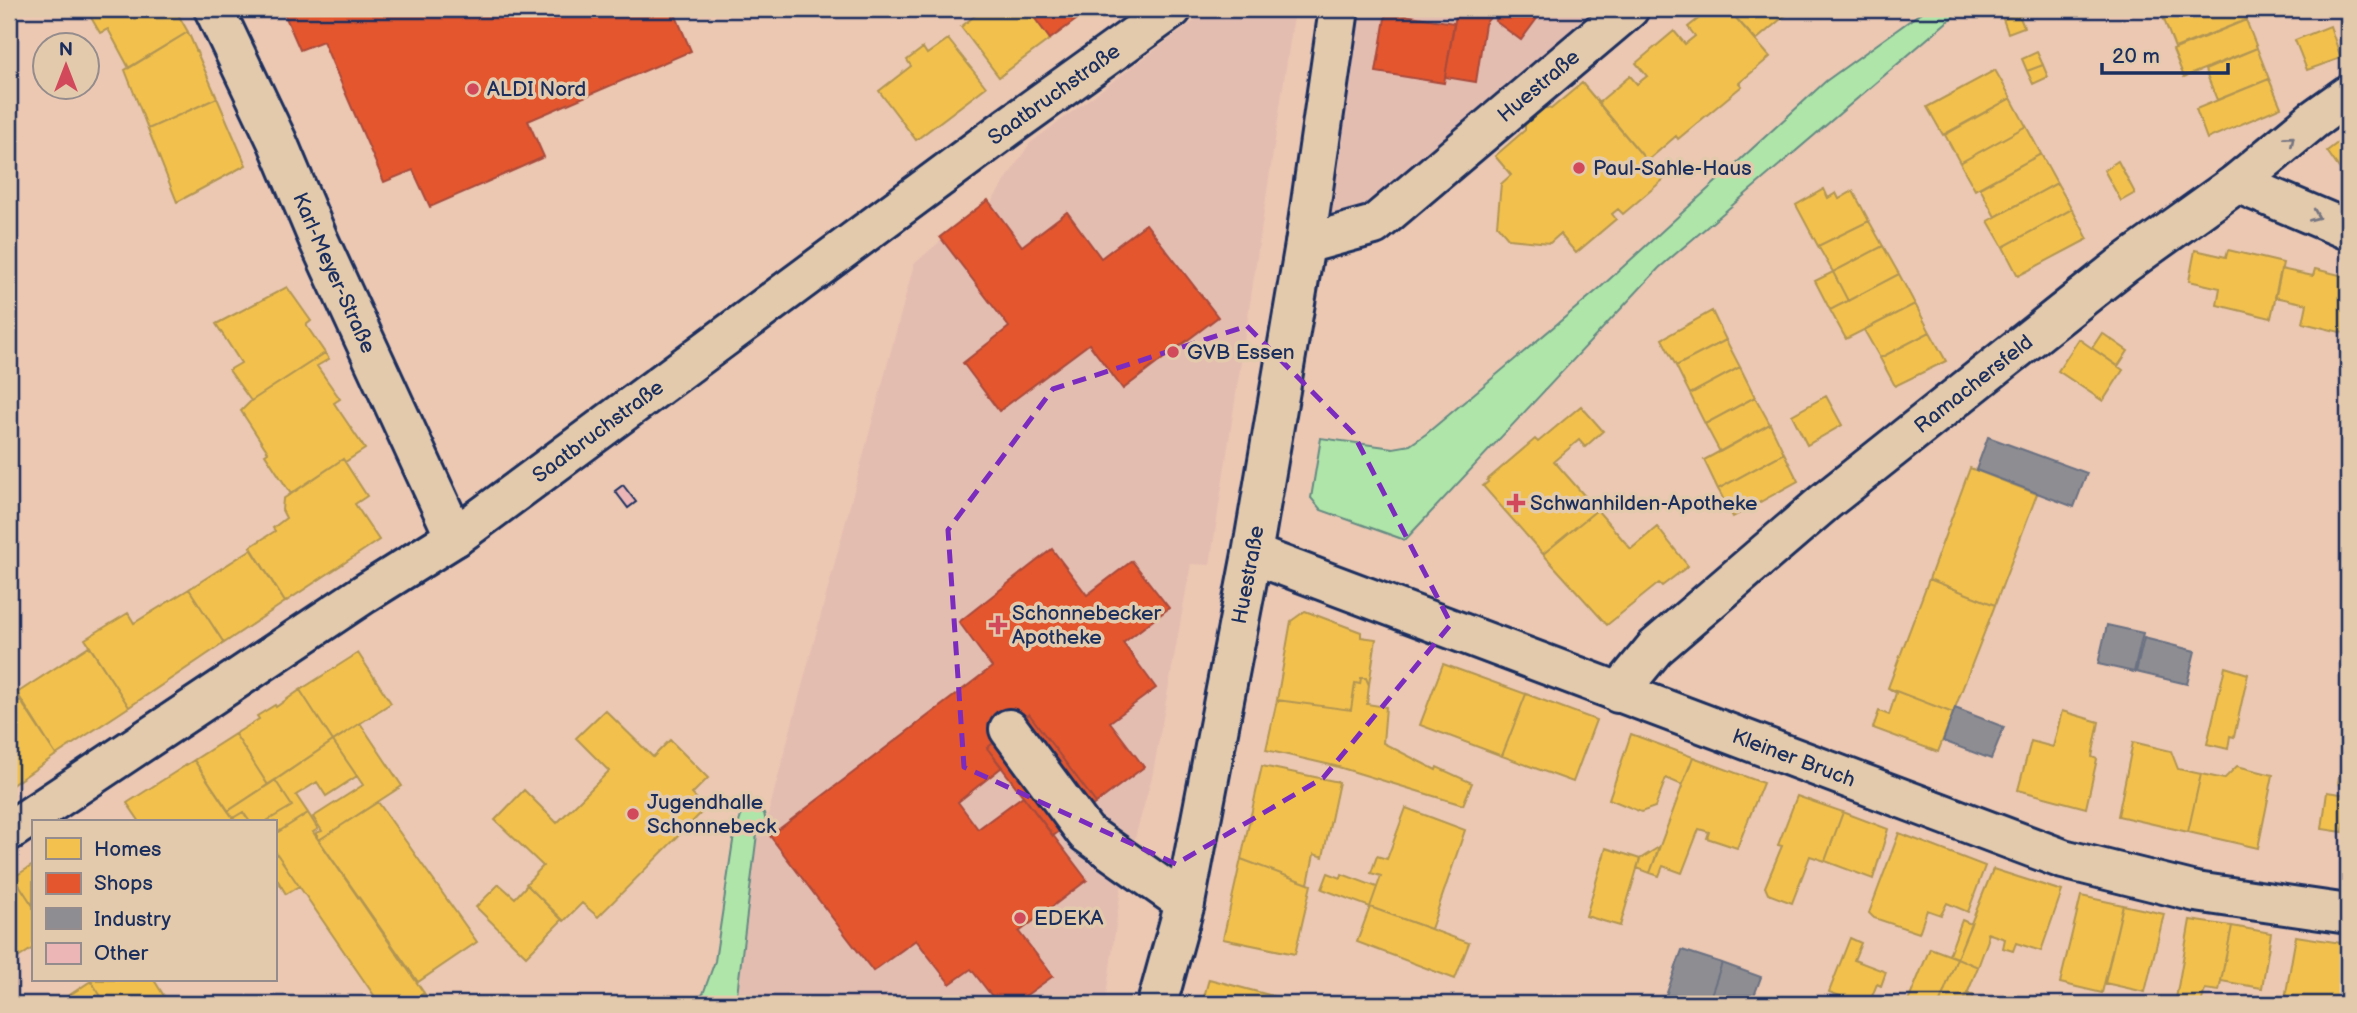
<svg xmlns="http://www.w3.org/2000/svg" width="2357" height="1013" viewBox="0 0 2357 1013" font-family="'Balsamiq Sans',sans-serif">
	<rect width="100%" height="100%" fill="#ecc8b2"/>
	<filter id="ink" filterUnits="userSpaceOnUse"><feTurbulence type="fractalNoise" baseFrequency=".0143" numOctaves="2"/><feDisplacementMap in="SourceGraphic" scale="14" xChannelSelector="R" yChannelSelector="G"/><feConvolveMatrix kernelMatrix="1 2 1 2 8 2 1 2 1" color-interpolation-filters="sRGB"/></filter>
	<g filter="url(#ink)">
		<path fill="#e4bdb1" d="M1210 9H1295L1210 565 1191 564 1153 773 1121 889 1105 1004H739L736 1002 757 834 766 822 914 264 937 244 990 204 1030 143Z
			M1343 9H1598L1354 216H1312Z"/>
		<path fill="#afe5a8" stroke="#658a83" stroke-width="2" d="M1926 9H1962L1659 268 1405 540 1321 510 1311 498 1321 438 1393 448 1410 445 1426 434 1601 287 1826 81Z
			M744 807 764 813 766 822 757 834 736 1002 734 1004H692L703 994 715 961 733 841Z"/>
		<path fill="#f2c14e" stroke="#b29553" stroke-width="2" d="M86 9H175L188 32 129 68 108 29 100 33Z
			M974 9H1028L1050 39 999 77 961 27 978 13Z
			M1711 9H1728L1770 57 1739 83 1742 86 1678 139 1676 136 1647 161 1598 103 1630 76 1637 84 1647 76 1636 63 1674 31 1685 44 1695 36 1688 27Z
			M1728 9H1785L1788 13 1756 40Z
			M2182 9H2242L2246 20 2175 48 2163 17Z
			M2018 13 2024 27 2008 33 2003 19Z
			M2246 20 2257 48 2184 77 2173 50Z
			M2330 26 2341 58 2307 70 2295 40Z
			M188 32 217 98 148 129 125 70Z
			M948 39 986 87 916 140 879 91 911 66 907 60 923 48 927 54Z
			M2257 48 2269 79 2217 100 2205 70Z
			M2037 52 2043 65 2027 71 2022 59Z
			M2043 65 2048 77 2033 84 2027 71Z
			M1995 70 2011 98 1943 135 1927 107Z
			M2269 79 2281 107 2207 139 2196 109Z
			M1582 83 1663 180 1623 214 1618 209 1612 214 1616 219 1576 253 1560 234 1550 243 1509 239 1497 225 1501 184 1511 175 1495 156 1525 130V121L1541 107 1551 109Z
			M217 98 246 165 177 202 148 129Z
			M2011 98 2026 126 1960 163 1945 135Z
			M2026 126 2041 154 1975 190 1960 163Z
			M2348 135V181L2327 151Z
			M2041 154 2057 183 1995 217 1980 188Z
			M2118 161 2135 193 2121 201 2104 170Z
			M2057 183 2072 209 2003 247 1988 221Z
			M1824 189 1828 198 1836 193 1839 199 1853 191 1869 221 1818 246 1796 205Z
			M2072 209 2088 239 2018 276 2003 247Z
			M1869 221 1883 246 1833 272 1818 246Z
			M1883 246 1899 274 1848 301 1833 272Z
			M2195 250 2226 257 2228 250 2283 263 2271 318 2217 305 2220 288 2189 281Z
			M2281 269 2313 276 2315 269 2348 277V334L2303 323 2307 304 2275 297Z
			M1833 272 1848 301 1830 310 1815 281Z
			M1899 274 1915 304 1846 339 1830 310Z
			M287 287 311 321 306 325 325 353 251 401 229 370 241 363 216 324Z
			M1915 304 1930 332 1880 358 1864 330Z
			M1712 311 1726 340 1676 366 1662 339Z
			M1930 332 1946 361 1895 386 1880 358Z
			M2102 333 2128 351 2118 366 2092 348Z
			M2079 339 2123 370 2103 401 2058 371Z
			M1726 340 1740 367 1690 394 1676 366Z
			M325 353 329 359 317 366 340 399 334 403 365 449 345 462 343 459 291 494 265 454 268 452 241 411 251 401Z
			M1740 367 1755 397 1705 424 1690 394Z
			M1826 396 1842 425 1807 445 1792 415Z
			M1755 397 1770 424 1720 452 1705 424Z
			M1581 406 1603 431 1585 447 1579 440 1554 461 1597 510 1543 554 1483 486 1488 482 1487 480 1535 439 1538 442Z
			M1770 424 1784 453 1718 489 1704 460Z
			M1784 453 1798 481 1733 517 1718 489Z
			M343 459 367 496 355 504 379 540 285 602 250 547 275 531 273 528 286 518 282 510 283 499Z
			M1970 468 2037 494 1995 605 1929 579Z
			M1597 510 1631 549 1657 527 1688 566 1662 586 1659 583 1607 625 1543 554Z
			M252 549 285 602 224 643 189 589Z
			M1929 579 1995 605 1953 713 1888 688Z
			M189 589 224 643 129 707 85 639 128 613 134 623Z
			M1305 611 1361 632V637L1376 639 1369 685 1366 678H1361L1360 684 1355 683 1351 710 1277 700 1291 621Z
			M89 646 129 707 56 755 17 693Z
			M358 653 391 703 333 741 300 690Z
			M1443 664 1526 694 1502 756 1420 725Z
			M2225 667 2248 674 2234 737 2230 736 2228 749 2207 744Z
			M2348 670V719L2341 718Z
			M1361 678H1366L1369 685 1367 704 1386 707 1383 743 1436 770 1437 767 1472 783 1463 805 1335 766 1266 750 1277 700 1351 710 1355 683 1360 684Z
			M1888 688 1953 713 1938 752 1873 728 1879 711 1889 715 1896 693Z
			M300 690 333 741 268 785 235 734 259 719 257 716 275 705 276 707Z
			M1526 694 1596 720 1573 782 1502 756Z
			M20 700 56 755 9 787V708Z
			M605 710 653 757 670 740 708 778 692 794 706 808 598 917 582 903 564 921 526 884 543 866 495 820 524 790 557 823 609 771 576 738Z
			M2062 711 2099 722 2092 757 2097 759 2086 808 2018 790 2031 741 2053 747Z
			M360 723 402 786 319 840 316 833 322 831 313 817 363 785 333 741Z
			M235 734 268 785 228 811 194 760Z
			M1631 734 1693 757 1682 785 1666 778 1655 807 1641 812 1609 799Z
			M333 741 357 776 326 796 317 782 296 795 308 813 275 834V822H265L292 806 275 780Z
			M2133 742 2171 751 2178 769 2201 774 2188 832 2118 816Z
			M1693 757 1763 783 1737 848 1707 838 1709 832 1699 829 1682 873 1663 866 1659 876 1650 873Z
			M194 760 236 822H140L127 803Z
			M2348 763V788L2338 783 2341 764Z
			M1262 766 1339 782 1323 857 1314 854 1308 884 1241 859Z
			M2237 766 2273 775 2258 848 2188 832 2201 774 2224 779Z
			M275 780 292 806 265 822H250L243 812 233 818 228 811Z
			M2327 792 2348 795 2343 832 2322 829Z
			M1797 796 1843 812 1825 861 1810 856 1792 903 1768 894 1765 887 1782 846 1778 845Z
			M2348 799V833L2343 832Z
			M378 802 477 942 418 982 319 840Z
			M1406 808 1465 830 1431 929 1370 907 1381 876 1371 873 1377 856 1387 859Z
			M243 812 250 822H236L233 818Z
			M1843 812 1888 829 1873 879 1825 861Z
			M308 813 318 829 313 832 424 993 407 1004H380L275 851V834Z
			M1899 833 1985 866 1968 912 1947 903 1941 915 1927 910 1919 933 1874 918 1869 913Z
			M1659 847 1650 873 1637 868 1640 859Z
			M1606 848 1640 859 1620 926 1586 916Z
			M275 851 299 886 286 894 275 876Z
			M1241 859 1311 885 1295 954 1223 939Z
			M33 865V906L14 877Z
			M1993 869 2062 891 2041 951 2016 943 2013 951 2003 948 2005 939 1987 933 1988 940 1978 967 1957 958Z
			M1328 873 1341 878 1342 874 1377 887 1370 907 1322 889Z
			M14 877 33 906V948L9 964V881Z
			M499 884 515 898 527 885 562 920 526 956 476 907Z
			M2081 896 2123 905 2102 993 2060 983Z
			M2123 905 2164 914 2145 992 2105 983Z
			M1370 907 1469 943 1455 979 1357 942Z
			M1962 920 1971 924 1957 958 1949 955Z
			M2190 920 2232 926 2219 991 2205 989 2201 1004H2175Z
			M2232 926 2271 933 2262 988 2221 981Z
			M2296 936 2348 944V1004H2284Z
			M1850 938 1861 943 1854 960 1886 972 1881 986 1877 984 1869 1004H1862L1829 992Z
			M1930 948 1957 958 1940 1002 1939 1004H1907Z
			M1957 958 1978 967 1963 1004H1945L1940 1002Z
			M1209 979 1288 1000 1287 1004H1202Z
			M93 980H154L169 1004H106L91 981Z
			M91 981 106 1004H56Z
			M424 993 431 1004H407Z
			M1967 993 1974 996 1970 1004H1963Z"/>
		<path fill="#e4572e" stroke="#a84b3c" stroke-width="2" d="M294 9H673L691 51 528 121 544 157 430 207 413 170 384 182 323 41 300 50 284 13Z
			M1028 9H1091L1050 39Z
			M1457 9H1544L1521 40 1495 21 1497 19 1492 15 1485 24 1476 82 1445 77Z
			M1386 12 1454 23 1444 83 1376 72Z
			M988 200 1022 246 1067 212 1101 258 1146 224 1218 317 1123 389 1089 344 999 411 963 363 1009 327 940 237Z
			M1052 549 1087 595 1132 561 1169 608 1123 643 1156 688 1110 722 1144 767 1096 803 1029 714 987 748 1002 767 958 802 978 829 1023 796 1087 880 1019 932 1053 976 1014 1004H998L971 969 950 984 916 940 873 971 770 836 992 667 959 622Z
			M1029 714 1096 803 1053 836 987 748Z"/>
		<path fill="#8d8d92" stroke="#6b7182" stroke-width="2" d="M1988 437 2087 473 2074 507 1976 470Z
			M2107 625 2143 633 2134 672 2098 664Z
			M2144 638 2195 651 2187 684 2136 672Z
			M1955 708 2004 727 1991 759 1943 741Z
			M1682 950 1722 963 1708 1004H1663Z
			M1722 963 1761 977 1751 1004H1708Z"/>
		<path fill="#ecb6b7" stroke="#1b2f5e" stroke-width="2" d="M623 485 636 502 628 508 615 491Z"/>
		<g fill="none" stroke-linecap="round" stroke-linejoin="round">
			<g stroke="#1b2f5e" stroke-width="44">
				<path id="pedestrian" d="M1009 729 1086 833 1185 903"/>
			</g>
			<g stroke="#1b2f5e" stroke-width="44">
				<g id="minor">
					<path id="s1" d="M214 9 277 141 319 241 455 537"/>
					<path d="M2237 183 2348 230"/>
					<path id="s2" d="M1305 244 1374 225 1629 9"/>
					<path id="s3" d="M1252 554 2063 859 2196 892 2348 914"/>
					<path id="s4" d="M1618 693 1655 648 1826 501 2123 265 2237 183 2313 120 2348 95"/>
				</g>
			</g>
			<g stroke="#1b2f5e" stroke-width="44">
				<g id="tertiary">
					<path id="s5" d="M1157 1004 1185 903 1252 554 1305 244 1339 9"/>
				</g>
			</g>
			<g stroke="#1b2f5e" stroke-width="44">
				<g id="secondary">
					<path id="s6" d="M9 831 364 594 455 537 1008 127 1172 9"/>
				</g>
			</g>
			<use href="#pedestrian" stroke="#e4caac" stroke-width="38"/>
			<use href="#minor" stroke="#e4caac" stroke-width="38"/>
			<use href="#tertiary" stroke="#e4caac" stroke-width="38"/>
			<use href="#secondary" stroke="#e4caac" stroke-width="38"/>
		</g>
		<defs><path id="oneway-chevron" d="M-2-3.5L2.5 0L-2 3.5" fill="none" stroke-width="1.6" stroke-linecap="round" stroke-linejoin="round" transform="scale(1.75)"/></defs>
		<g stroke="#757581">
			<use href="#oneway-chevron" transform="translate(2290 140) rotate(-40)"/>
			<use href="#oneway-chevron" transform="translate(2315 216) rotate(23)"/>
		</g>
	</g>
	<path fill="none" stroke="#7b2cbf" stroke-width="5" stroke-dasharray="14 9" stroke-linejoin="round" d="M1247 326 1353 433 1451 624 1323 778 1176 864 964 767 948 530 1053 389Z"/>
	<g fill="#d1495b" stroke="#e4caac" stroke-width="2.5">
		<circle cx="473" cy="89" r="7"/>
		<circle cx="1579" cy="168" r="7"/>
		<circle cx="1173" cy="352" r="7"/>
		<path d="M1512.5 492.5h7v7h7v7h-7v7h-7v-7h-7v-7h7z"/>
		<path d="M994.5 614.5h7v7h7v7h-7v7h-7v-7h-7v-7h7z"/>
		<circle cx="633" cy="814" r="7"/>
		<circle cx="1020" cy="918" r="7"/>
	</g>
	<g text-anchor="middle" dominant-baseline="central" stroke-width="7" stroke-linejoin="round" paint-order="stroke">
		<g font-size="21" fill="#1b2f5e" stroke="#e4caac">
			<text stroke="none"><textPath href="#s2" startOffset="287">Huestraße</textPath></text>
			<text stroke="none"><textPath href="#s6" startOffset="1279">Saatbruchstraße</textPath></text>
			<text stroke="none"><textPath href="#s1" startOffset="290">Karl-Meyer-Straße</textPath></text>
			<text stroke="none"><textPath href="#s4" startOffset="472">Ramachersfeld</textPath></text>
			<text stroke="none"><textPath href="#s6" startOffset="712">Saatbruchstraße</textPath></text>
			<text stroke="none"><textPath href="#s5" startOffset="439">Huestraße</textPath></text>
			<text stroke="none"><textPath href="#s3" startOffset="579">Kleiner Bruch</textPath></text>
		</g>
		<g font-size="21" fill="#1b2f5e" stroke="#e4caac" text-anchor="start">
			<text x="487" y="89">ALDI Nord</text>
			<text x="1593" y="168">Paul-Sahle-Haus</text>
			<text x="1187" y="352">GVB Essen</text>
			<text x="1530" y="503">Schwanhilden-Apotheke</text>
			<text x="1012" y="613">Schonnebecker<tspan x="1012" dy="24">Apotheke</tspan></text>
			<text x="647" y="802">Jugendhalle<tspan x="647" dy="24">Schonnebeck</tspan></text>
			<text x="1034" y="918">EDEKA</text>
		</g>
	</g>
	<rect width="2357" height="1013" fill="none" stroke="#e4caac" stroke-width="35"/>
	<rect x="18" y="18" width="2322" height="978" fill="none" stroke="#1b2f5e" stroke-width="2.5" filter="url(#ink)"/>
	<rect x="32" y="820" width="245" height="161" fill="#e4caac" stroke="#948c8d" stroke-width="2"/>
	<rect x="46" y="838" width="35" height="21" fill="#f2c14e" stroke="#948c8d" stroke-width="2"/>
	<text x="94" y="856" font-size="21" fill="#1b2f5e">Homes</text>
	<rect x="46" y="873" width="35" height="21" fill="#e4572e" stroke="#948c8d" stroke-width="2"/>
	<text x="94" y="890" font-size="21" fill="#1b2f5e">Shops</text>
	<rect x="46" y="908" width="35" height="21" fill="#8d8d92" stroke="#948c8d" stroke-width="2"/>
	<text x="94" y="926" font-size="21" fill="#1b2f5e">Industry</text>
	<rect x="46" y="943" width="35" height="21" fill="#ecb6b7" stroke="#948c8d" stroke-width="2"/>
	<text x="94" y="960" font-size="21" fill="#1b2f5e">Other</text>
	<g transform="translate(66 66)"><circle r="33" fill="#e4caac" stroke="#948c8d" stroke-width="2"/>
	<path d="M0-5L12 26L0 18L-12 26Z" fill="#d1495b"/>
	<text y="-10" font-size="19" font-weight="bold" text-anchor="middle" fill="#1b2f5e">N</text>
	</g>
	<path d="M2102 63v10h126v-10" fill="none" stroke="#1b2f5e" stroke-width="3.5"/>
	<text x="2112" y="63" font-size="21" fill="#1b2f5e" stroke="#e4caac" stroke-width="5" paint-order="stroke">20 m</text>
</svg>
